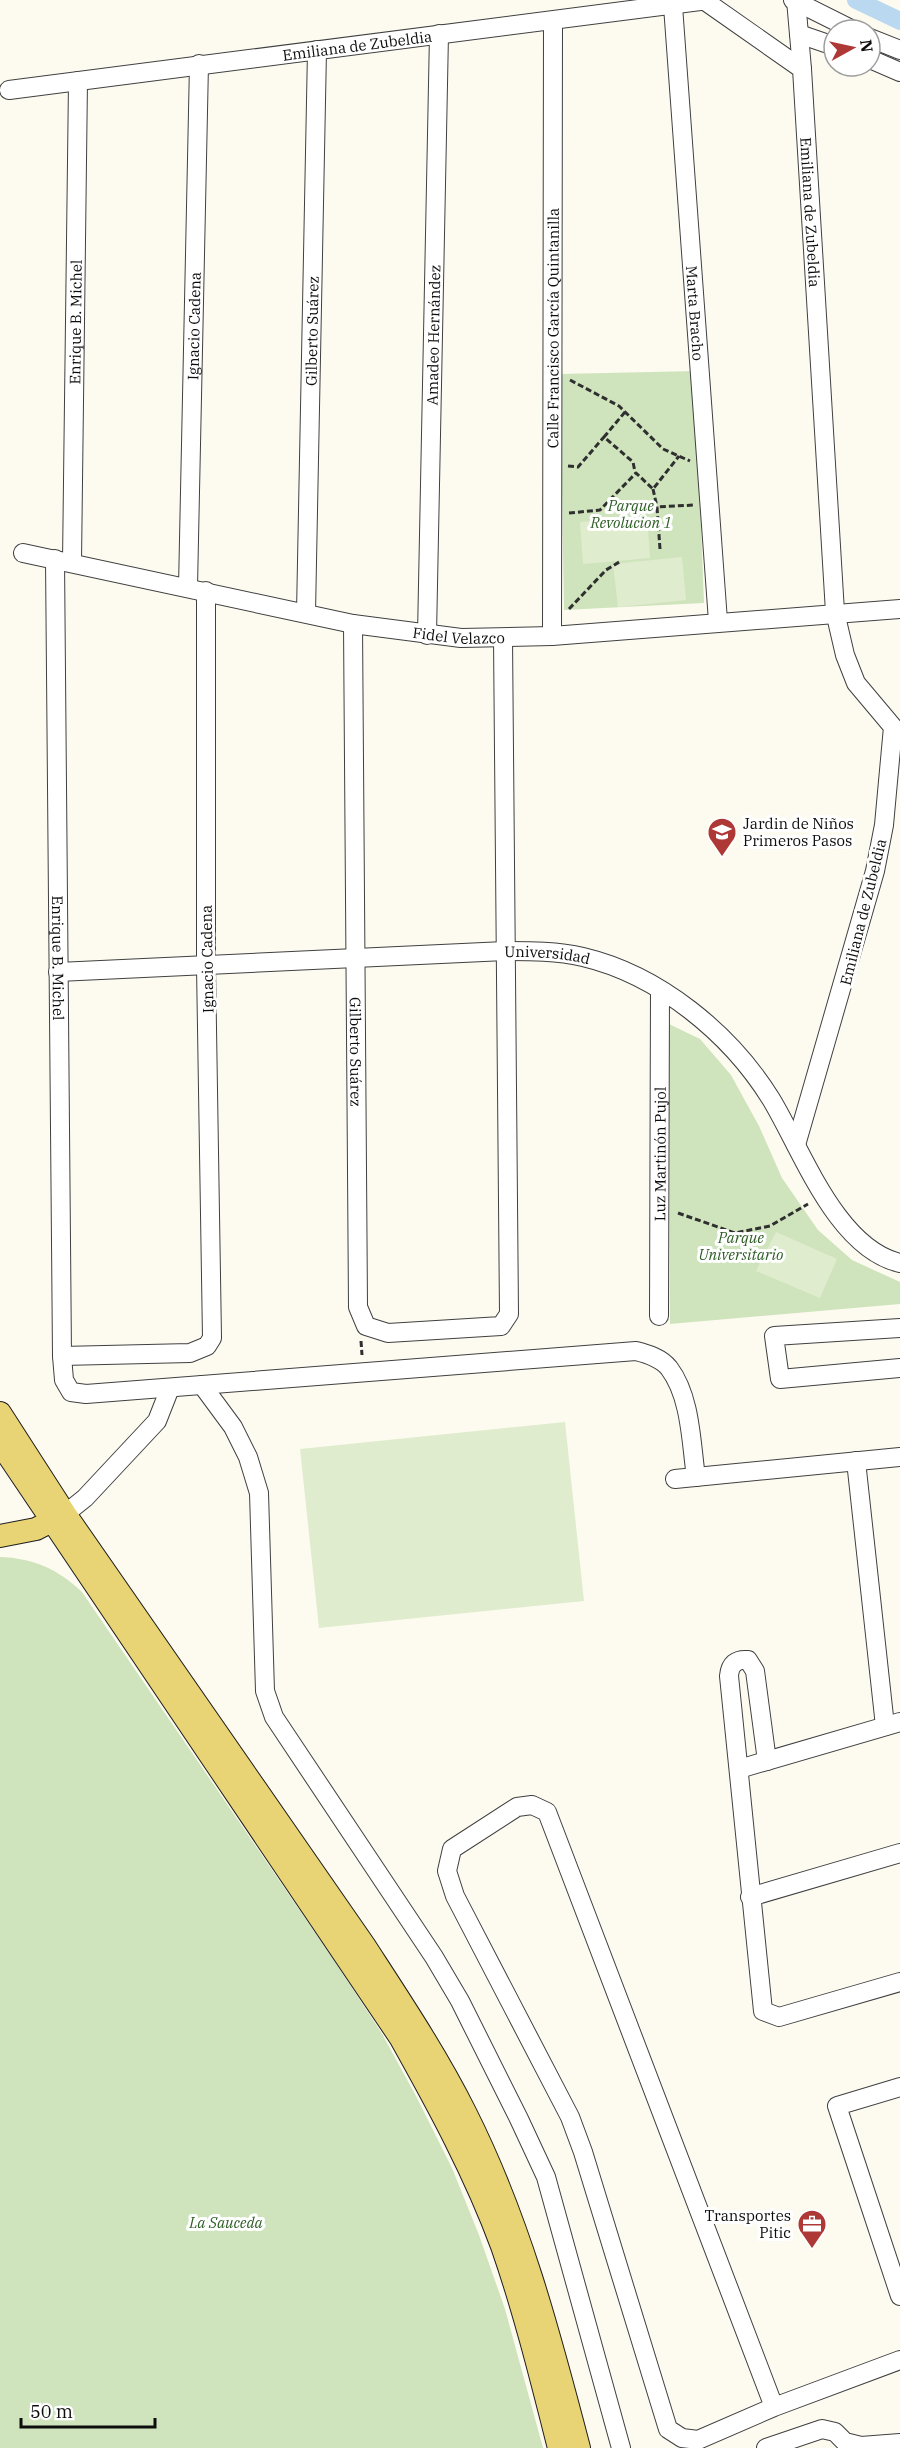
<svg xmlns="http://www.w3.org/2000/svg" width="900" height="2448" viewBox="0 0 900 2448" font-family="'IBM Plex Serif',serif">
	<rect width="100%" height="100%" fill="#fdfbf0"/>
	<path fill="#cfe4bd" d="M695 371 704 603 564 610 560 374Z
		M669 1024 700 1039 731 1075 759 1126 782 1178 818 1230 852 1260 900 1282V1304L670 1324Z
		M0 1557C33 1558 58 1569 82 1592L335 1962 381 2032 416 2096 452 2168 479 2235 505 2309 543 2448H0Z"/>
	<path fill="#e0ecce" d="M647 517 650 558 583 564 580 522Z
		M682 557 686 600 618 607 613 564Z
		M776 1232 837 1259 820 1298 756 1271Z
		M565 1422 584 1601 319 1628 300 1449Z"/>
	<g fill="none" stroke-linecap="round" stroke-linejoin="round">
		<path stroke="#bad8ef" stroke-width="18" d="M856 0 900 21"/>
		<g stroke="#404040" stroke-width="20">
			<g id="minor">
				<path d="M793 0 853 30"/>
				<path d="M796 0 802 69"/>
				<path id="s1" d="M705 1 802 69 835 612 845 655 856 683 893 727 884 825 875 871 796 1145"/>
				<path id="s2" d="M673 6 718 621"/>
				<path d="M799 34 834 46"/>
				<path d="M870 38 900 50"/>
				<path d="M870 59 900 72"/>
				<path id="s3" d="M9 90 708 0"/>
				<path id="s4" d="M23 553 353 624 461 638 552 636 900 609"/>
				<path id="s5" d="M55 559 62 1356 64 1380 71 1392 86 1394 636 1351C648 1354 661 1358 669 1368 691 1397 691 1443 696 1477"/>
				<path id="s6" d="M72 562 78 81"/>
				<path id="s7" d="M188 587 199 64"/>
				<path id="s8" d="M306 613 317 50"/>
				<path id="s9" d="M353 624 358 1307 366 1326 388 1333 501 1326 509 1314 503 638"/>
				<path id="s10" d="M427 635 439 34"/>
				<path id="s11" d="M552 636 553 22"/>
				<path id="s12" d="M58 972 505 951C531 951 557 951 583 957 659 975 730 1033 771 1099 802 1150 836 1248 900 1263"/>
				<path id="s13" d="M659 1316 660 990"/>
				<path d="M900 1328 774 1336 780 1379 900 1368"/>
				<path d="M62 1356 190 1353 207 1346 212 1338 206 966V591"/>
				<path d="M202 1385 233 1427 248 1457 259 1493 265 1691 274 1717 434 1957 460 2001 519 2119 546 2177 621 2448"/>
				<path d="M856 1461 885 1726"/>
				<path d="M675 1479 900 1457"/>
				<path d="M65 1514 85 1498 157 1421 170 1388"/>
				<path d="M767 1761 755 1671 748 1660C736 1659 730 1664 729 1676L763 2011 779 2017 900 1982"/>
				<path d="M739 1769 900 1722"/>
				<path d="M750 1897 900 1853"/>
				<path d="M900 2087 837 2106 900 2296"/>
				<path d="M774 2407 547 1812 532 1805 517 1807 452 1849 447 1871 455 1896 570 2117 583 2152 668 2429 682 2438 698 2440 774 2407 900 2360"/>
				<path d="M766 2448 822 2429 835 2432 845 2442 861 2446 900 2443"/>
			</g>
		</g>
		<g stroke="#1e1e1e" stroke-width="24">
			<path id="major" d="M0 1413 65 1514 364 1945C399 1999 436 2054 465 2112 519 2219 549 2333 579 2448
				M0 1443 400 2037C438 2105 475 2173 502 2246 525 2312 542 2381 559 2448
				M0 1536 36 1529 63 1515"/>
		</g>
		<path stroke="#2f2f2f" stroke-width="3" stroke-dasharray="6 3" stroke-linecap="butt" d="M570 380 619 406 663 449 690 461
			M625 412 604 437 633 462 635 472
			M568 466 578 467 604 437
			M653 489 657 507
			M569 513 600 510 636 473 653 489 679 456
			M660 549 657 507 694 505
			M569 609 606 570 621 561
			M678 1213 735 1233 770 1226 808 1204
			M361 1341 362 1355"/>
		<use href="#minor" stroke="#fff" stroke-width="18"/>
		<use href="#major" stroke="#e8d375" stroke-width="22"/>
	</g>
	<defs>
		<g id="school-pin" transform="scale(1.5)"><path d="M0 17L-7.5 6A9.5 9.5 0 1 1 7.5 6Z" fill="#ad3836" stroke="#fff"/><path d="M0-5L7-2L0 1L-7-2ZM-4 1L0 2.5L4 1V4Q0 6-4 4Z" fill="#fff"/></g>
		<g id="office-pin" transform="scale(1.5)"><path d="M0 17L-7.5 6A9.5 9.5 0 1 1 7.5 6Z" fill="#ad3836" stroke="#fff"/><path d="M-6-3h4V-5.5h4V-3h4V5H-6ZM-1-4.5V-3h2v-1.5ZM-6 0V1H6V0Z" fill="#fff"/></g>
	</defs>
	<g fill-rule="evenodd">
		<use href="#school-pin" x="722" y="832"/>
		<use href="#office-pin" x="812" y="2224"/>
	</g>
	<g text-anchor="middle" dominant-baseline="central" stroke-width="6" stroke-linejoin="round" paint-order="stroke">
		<g font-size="15" fill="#0d0d0d" stroke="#fff">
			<text stroke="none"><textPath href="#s3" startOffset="351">Emiliana de Zubeldia</textPath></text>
			<text stroke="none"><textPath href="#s1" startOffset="262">Emiliana de Zubeldia</textPath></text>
			<text stroke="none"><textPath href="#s2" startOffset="308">Marta Bracho</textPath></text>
			<text stroke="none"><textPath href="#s6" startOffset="240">Enrique B. Michel</textPath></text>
			<text stroke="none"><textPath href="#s7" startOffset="261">Ignacio Cadena</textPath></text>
			<text stroke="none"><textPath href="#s11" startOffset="308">Calle Francisco García Quintanilla</textPath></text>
			<text stroke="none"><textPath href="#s8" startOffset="282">Gilberto Suárez</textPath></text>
			<text stroke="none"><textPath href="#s10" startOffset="300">Amadeo Hernández</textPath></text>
			<text stroke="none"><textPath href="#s4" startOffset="444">Fidel Velazco</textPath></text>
			<text transform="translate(863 912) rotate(-76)">Emiliana de Zubeldia</text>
			<text stroke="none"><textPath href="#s5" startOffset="399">Enrique B. Michel</textPath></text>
			<text stroke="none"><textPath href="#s12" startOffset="490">Universidad</textPath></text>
			<text transform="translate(207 959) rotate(-91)">Ignacio Cadena</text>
			<text stroke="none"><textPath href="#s9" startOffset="428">Gilberto Suárez</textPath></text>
			<text stroke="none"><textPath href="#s13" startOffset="162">Luz Martinón Pujol</textPath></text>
		</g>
		<g font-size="15" font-style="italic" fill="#2e5d26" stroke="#fff">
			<text x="631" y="505">Parque<tspan x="631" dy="17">Revolucion 1</tspan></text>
			<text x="741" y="1237">Parque<tspan x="741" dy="17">Universitario</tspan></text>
			<text x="226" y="2222">La Sauceda</text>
		</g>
		<g font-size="15" fill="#0d0d0d" stroke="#fff" text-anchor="start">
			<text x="743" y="823">Jardin de Niños<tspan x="743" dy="17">Primeros Pasos</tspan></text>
			<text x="791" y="2215" text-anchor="end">Transportes<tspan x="791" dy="17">Pitic</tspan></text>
		</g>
	</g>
	<g transform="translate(852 48) rotate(82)"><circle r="28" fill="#ffffff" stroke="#9e9e9e" stroke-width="1.5"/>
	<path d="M0-4.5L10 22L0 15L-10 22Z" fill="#ad3836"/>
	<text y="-9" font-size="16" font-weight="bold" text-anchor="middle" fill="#0d0d0d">N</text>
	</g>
	<path d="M21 2418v9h134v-9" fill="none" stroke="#0d0d0d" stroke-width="3"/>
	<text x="30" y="2418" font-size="18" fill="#0d0d0d" stroke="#ffffff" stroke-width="4.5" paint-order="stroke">50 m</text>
</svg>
